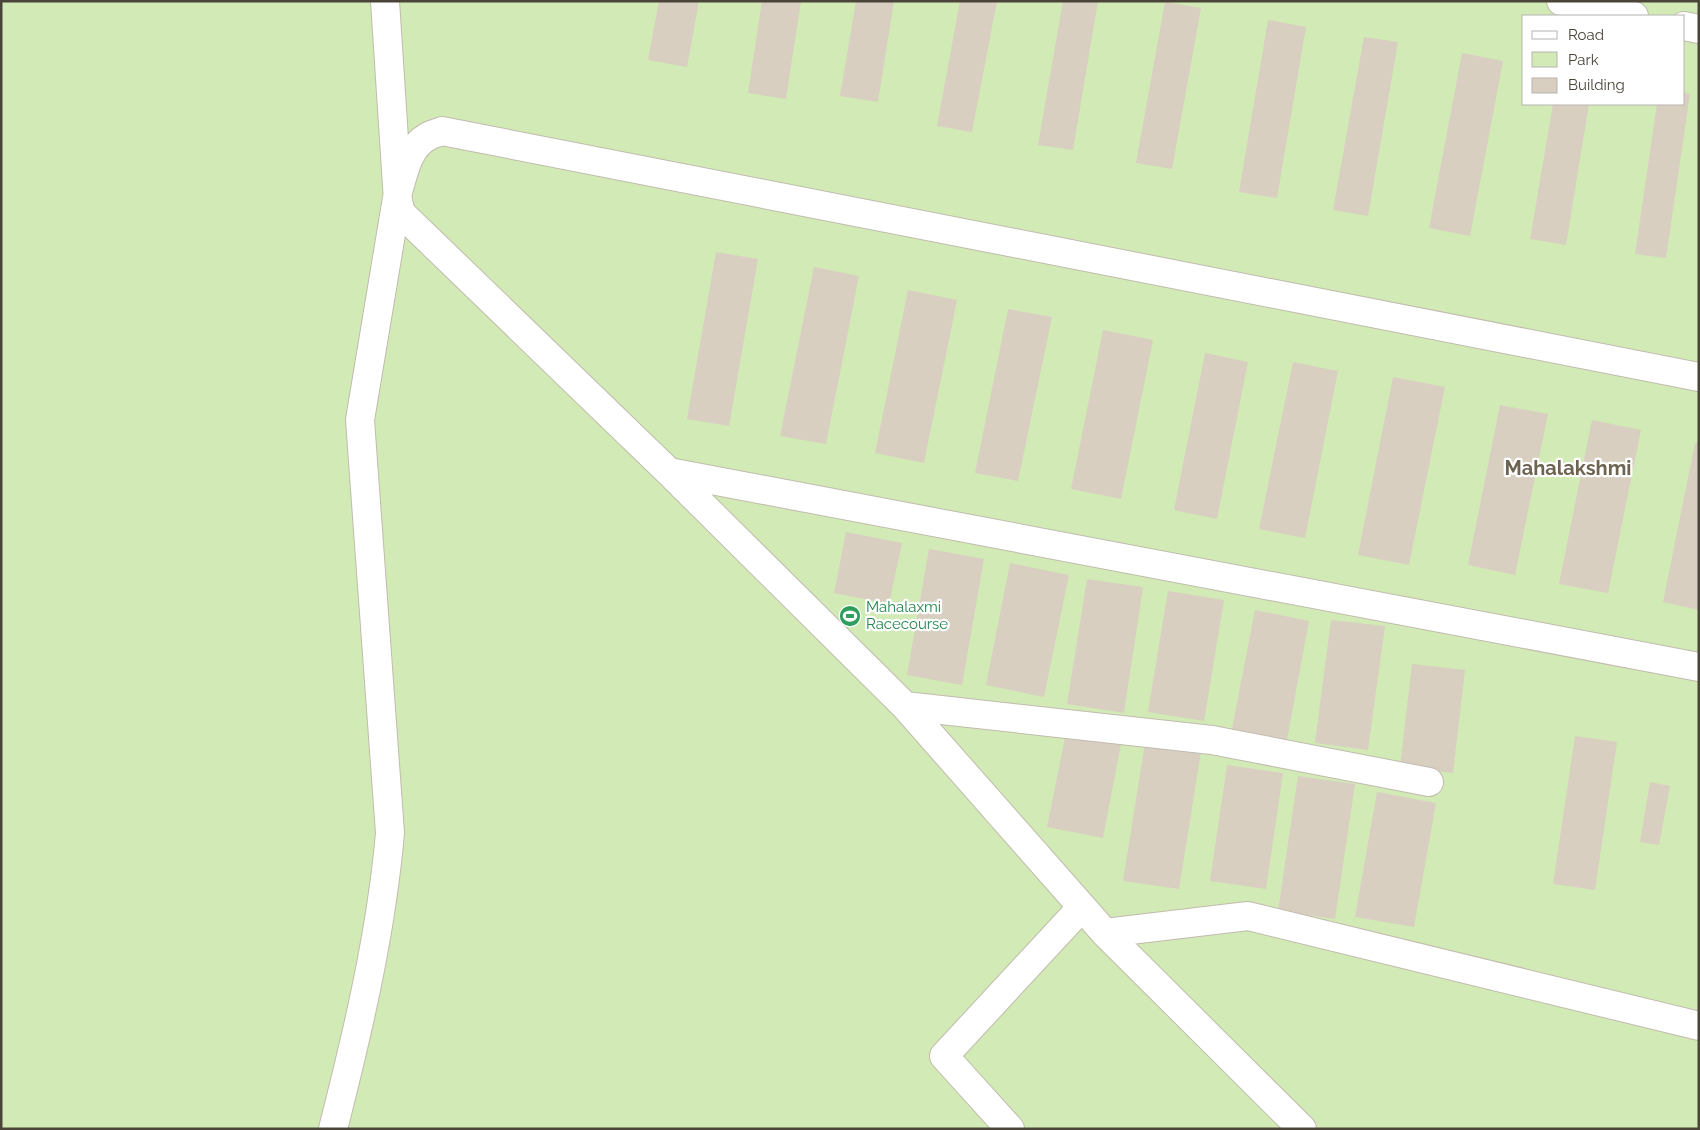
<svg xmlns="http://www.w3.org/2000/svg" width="1700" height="1130" viewBox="0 0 1700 1130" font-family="Raleway,sans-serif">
	<rect width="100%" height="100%" fill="#f6f3ec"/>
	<path fill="#d2eab5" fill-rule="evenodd" d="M1 1H1699V1129H1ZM1524 16H1684V104H1524Z"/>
	<path fill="#d8cfc1" d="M659 1H699L687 67 648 60Z
		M762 1H801L786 99 748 93Z
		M856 1H894L878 102 840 96Z
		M960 1H997L972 132 937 126Z
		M1063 1H1098L1073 150 1038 145Z
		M1165 2 1201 8 1172 169 1136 163Z
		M1268 20 1306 27 1277 198 1239 192Z
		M1364 37 1398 42 1368 216 1333 210Z
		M1462 53 1503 61 1470 236 1429 228Z
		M1684 93 1690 94 1666 258 1635 254 1657 104H1684Z
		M1553 104H1589L1566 245 1530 239Z
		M716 252 758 259 729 426 687 419Z
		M814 267 859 276 826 444 780 436Z
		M908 290 957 300 924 463 875 453Z
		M1008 309 1052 317 1018 481 975 473Z
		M1103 330 1153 340 1121 499 1071 489Z
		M1205 353 1248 362 1217 519 1174 510Z
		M1293 362 1338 371 1305 538 1259 529Z
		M1393 377 1445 387 1409 565 1358 555Z
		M1500 405 1548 414 1515 575 1468 565Z
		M1592 420 1641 430 1608 593 1559 584Z
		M1695 443H1699V610L1663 602Z
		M846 532 902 543 889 604 834 593Z
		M929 549 984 559 962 685 907 675Z
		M1010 563 1069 575 1044 697 986 685Z
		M1087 579 1143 587 1124 713 1067 704Z
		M1168 591 1224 600 1204 721 1148 712Z
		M1255 610 1309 621 1287 740 1232 729Z
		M1331 620 1385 626 1368 750 1315 743Z
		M1412 664 1465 670 1453 773 1400 767Z
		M1066 733 1121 744 1103 838 1047 827Z
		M1575 736 1617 742 1595 890 1553 884Z
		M1145 743 1201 752 1179 889 1123 881Z
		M1227 765 1283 773 1266 889 1210 881Z
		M1298 776 1355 784 1335 919 1278 911Z
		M1650 782 1670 786 1659 845 1640 842Z
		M1377 792 1436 803 1414 927 1355 917Z"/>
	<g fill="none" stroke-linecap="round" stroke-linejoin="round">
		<g stroke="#c2bbae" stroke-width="30">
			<path id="minor" d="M385 1 398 201 401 213 669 472 905 706 1105 933 1302 1129
				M1561 1 1634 16
				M1684 26 1699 29
				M669 472 1699 667
				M905 706 1212 740 1429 782
				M1105 933 1248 916 1699 1026
				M333 1129C358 1031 381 934 390 833L360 420 398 192C404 172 408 148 427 137 431 134 438 133 442 131L1699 377
				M1010 1129 944 1056 1082 907"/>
		</g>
		<use href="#minor" stroke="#fff" stroke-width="28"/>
	</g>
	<defs>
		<g id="stadium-disc" transform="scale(1.125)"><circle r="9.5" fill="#2e9e5b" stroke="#fff"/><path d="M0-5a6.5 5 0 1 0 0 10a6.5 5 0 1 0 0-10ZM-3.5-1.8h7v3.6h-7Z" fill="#fff"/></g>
	</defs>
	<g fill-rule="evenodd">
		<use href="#stadium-disc" x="850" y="616"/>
	</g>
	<g text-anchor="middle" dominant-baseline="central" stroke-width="4.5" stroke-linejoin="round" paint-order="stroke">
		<g font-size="15" fill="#27864d" stroke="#fff" text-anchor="start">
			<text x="866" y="607">Mahalaxmi<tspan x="866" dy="17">Racecourse</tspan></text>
		</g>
		<g font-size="20" font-weight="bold" fill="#6e6250" stroke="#fff">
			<text x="1568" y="468">Mahalakshmi</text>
		</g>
	</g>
	<rect width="1700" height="1130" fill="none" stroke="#4b4439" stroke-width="5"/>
	<rect x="1522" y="15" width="162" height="90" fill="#ffffff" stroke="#b7b4b0"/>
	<rect x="1532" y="31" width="25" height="8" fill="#ffffff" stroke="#b7b4b0"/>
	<text x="1568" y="40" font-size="15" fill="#4b4439">Road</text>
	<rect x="1532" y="52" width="25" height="15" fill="#d2eab5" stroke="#b7b4b0"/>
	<text x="1568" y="65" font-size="15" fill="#4b4439">Park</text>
	<rect x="1532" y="78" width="25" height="15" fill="#d8cfc1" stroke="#b7b4b0"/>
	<text x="1568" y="90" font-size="15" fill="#4b4439">Building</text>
</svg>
